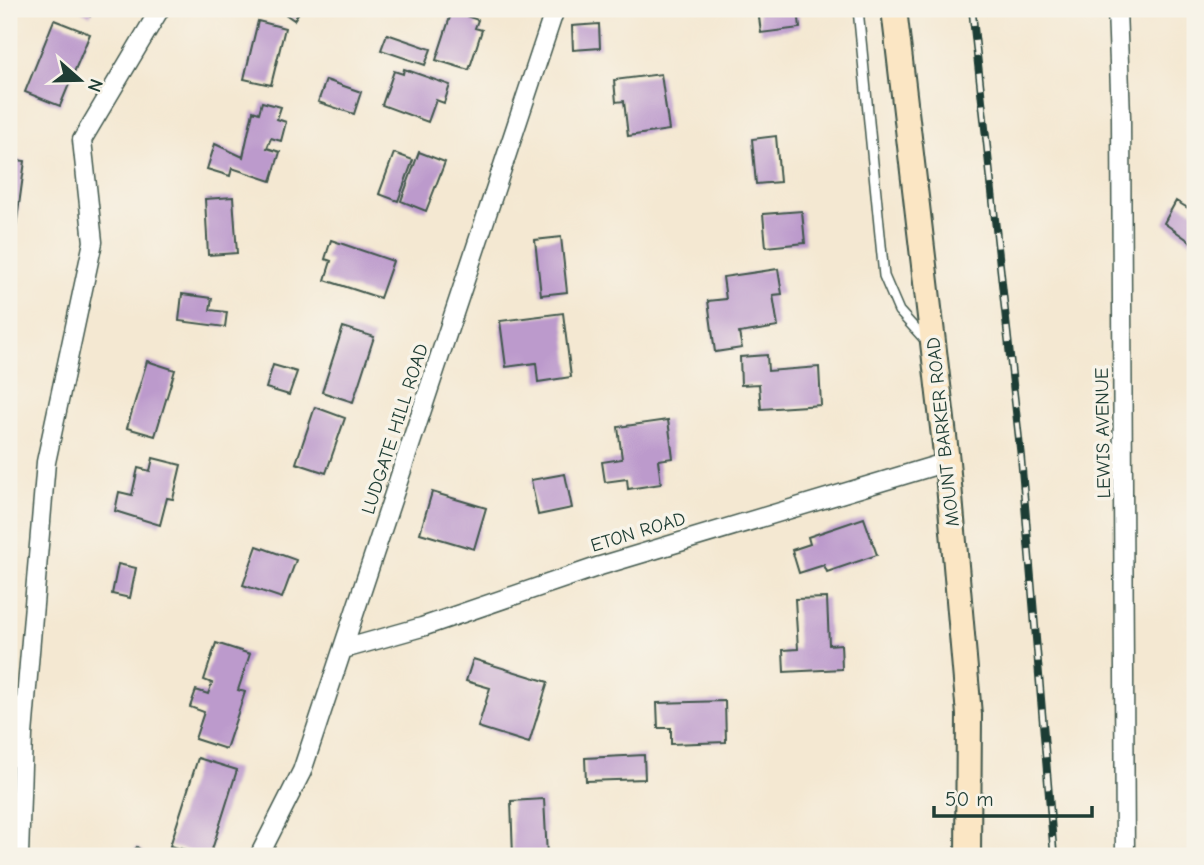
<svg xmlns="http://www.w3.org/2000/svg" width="1204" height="865" viewBox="0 0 1204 865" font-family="'Comic Neue',sans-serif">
	<rect width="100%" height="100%" fill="#f7f3e8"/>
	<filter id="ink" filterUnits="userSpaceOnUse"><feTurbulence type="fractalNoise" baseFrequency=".0143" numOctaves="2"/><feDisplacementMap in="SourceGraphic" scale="14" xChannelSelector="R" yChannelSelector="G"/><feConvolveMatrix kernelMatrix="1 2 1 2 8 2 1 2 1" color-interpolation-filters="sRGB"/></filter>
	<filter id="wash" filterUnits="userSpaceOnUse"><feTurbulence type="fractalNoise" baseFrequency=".00686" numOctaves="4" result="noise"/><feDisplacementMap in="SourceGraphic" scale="28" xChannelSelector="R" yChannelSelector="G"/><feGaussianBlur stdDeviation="1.57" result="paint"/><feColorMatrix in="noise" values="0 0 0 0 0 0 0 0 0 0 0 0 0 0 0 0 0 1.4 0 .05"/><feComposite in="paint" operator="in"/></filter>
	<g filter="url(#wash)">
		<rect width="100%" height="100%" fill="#f4e8d2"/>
		<g id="blocks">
			<path fill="#bc9acc" d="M79 9H94L90 16Z
				M278 9H301L294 20Z
				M758 9H798L800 28 761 33Z
				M452 11 478 20 475 28 482 30 469 70 436 60Z
				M54 20 90 34 60 106 25 92Z
				M258 21 285 28 271 85 244 79Z
				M599 24 600 48 573 50 572 26Z
				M387 34 431 49 425 65 381 50Z
				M404 69 450 85 444 103 436 100 428 122 382 105 394 71 403 74Z
				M661 74 669 130 628 136 624 101 616 102 614 80Z
				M326 80 361 92 354 114 318 102Z
				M262 102 281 107 277 119 286 122 281 141 271 138 267 148 280 152 271 181 232 168 230 176 207 169 215 144 243 157 253 111 259 113Z
				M776 136 780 182 756 184 752 139Z
				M419 152 445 162 426 211 401 201Z
				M394 153 413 160 398 201 379 194Z
				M9 159 25 161 16 227 9 226Z
				M233 197 237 253 208 255 205 199Z
				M1176 201 1193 211 1195 206V245L1164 223Z
				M802 211 805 243 766 247 763 214Z
				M561 237 567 292 541 295 535 240Z
				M331 240 393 261 380 298 325 280 331 261 325 259Z
				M778 269 782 294 773 295 778 327 739 333 742 348 715 352 708 301 726 299 723 277Z
				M182 294 212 298 210 310 227 312 225 327 179 321Z
				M563 313 571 377 538 382 536 363 506 367 500 321Z
				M343 327 374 337 353 402 322 392Z
				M767 355 768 371 819 367 821 405 761 409 759 384 741 385 740 357Z
				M147 361 175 370 155 436 127 428Z
				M273 365 297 372 289 395 266 388Z
				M315 407 345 418 326 473 296 463Z
				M668 420 673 458 658 460 661 484 628 489 627 479 605 482 602 462 622 459 618 427Z
				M153 458 181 465 173 499 167 498 160 525 115 511 119 492 132 495 138 468 150 471Z
				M565 474 572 508 538 515 531 480Z
				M432 492 486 508 474 549 420 533Z
				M864 518 877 555 827 572 824 565 799 573 792 550 810 544 808 537Z
				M257 546 296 560 282 598 243 585Z
				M118 564 136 568 130 598 112 594Z
				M827 598 829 645 841 644 842 669 784 672 783 650 798 649 795 599Z
				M216 643 250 654 238 690 245 692 226 749 195 739 204 712 190 707 196 690 208 694 212 683 204 680Z
				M473 659 548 682 529 743 478 727 490 688 466 681Z
				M725 701 726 742 671 744V728H658L657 703Z
				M644 755 645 779 586 781 585 758Z
				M198 758 237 770 210 856 170 846Z
				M544 799 547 856H513L511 801Z
				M137 847 149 856H130Z"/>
		</g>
	</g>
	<g filter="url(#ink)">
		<use href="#blocks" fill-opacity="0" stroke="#3f574c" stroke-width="2"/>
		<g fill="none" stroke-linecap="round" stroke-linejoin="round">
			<g stroke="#3f574c" stroke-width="12">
				<path id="service" d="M858 9 884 276 899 311 927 342"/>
			</g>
			<g stroke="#3f574c" stroke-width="21">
				<path id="minor" d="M1117 9 1121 117 1125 856
					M344 649 422 627 600 566 947 462
					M19 856 23 735 46 462 93 242 82 140 160 9
					M259 856 302 771 555 9"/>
			</g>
			<g stroke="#3f574c" stroke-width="28">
				<path id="secondary" d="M894 9 947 462 969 715 968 856"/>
			</g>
			<use href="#service" stroke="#fff" stroke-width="9"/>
			<use href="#minor" stroke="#fff" stroke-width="18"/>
			<use href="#secondary" stroke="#fbe6c4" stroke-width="24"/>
			<g stroke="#1f3d34" stroke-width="8">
				<path id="rail" d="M972 9 1021 457 1054 856"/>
			</g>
			<use href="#rail" stroke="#f7f3e8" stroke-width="5" stroke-dasharray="16" stroke-linecap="butt"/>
		</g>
	</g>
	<g text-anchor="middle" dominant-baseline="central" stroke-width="7" stroke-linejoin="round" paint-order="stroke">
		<g font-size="19" fill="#1f3d34" stroke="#f7f3e8">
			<text transform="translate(395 429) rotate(-72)">LUDGATE HILL ROAD</text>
			<text transform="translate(943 432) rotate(-96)">MOUNT BARKER ROAD</text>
			<text transform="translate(1103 433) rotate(-91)">LEWIS AVENUE</text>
			<text transform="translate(638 532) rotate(-17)">ETON ROAD</text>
		</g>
	</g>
	<rect width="1204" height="865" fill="none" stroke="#f7f3e8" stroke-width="35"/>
	<g transform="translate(80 80) rotate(110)" stroke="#f7f3e8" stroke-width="5" paint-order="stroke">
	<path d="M0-5L12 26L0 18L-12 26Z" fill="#1f3d34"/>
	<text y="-10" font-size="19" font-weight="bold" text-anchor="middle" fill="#1f3d34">N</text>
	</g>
	<path d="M934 806v10h158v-10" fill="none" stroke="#1f3d34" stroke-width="3.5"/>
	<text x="945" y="806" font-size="21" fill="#1f3d34" stroke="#f7f3e8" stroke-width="5" paint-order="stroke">50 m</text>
</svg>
